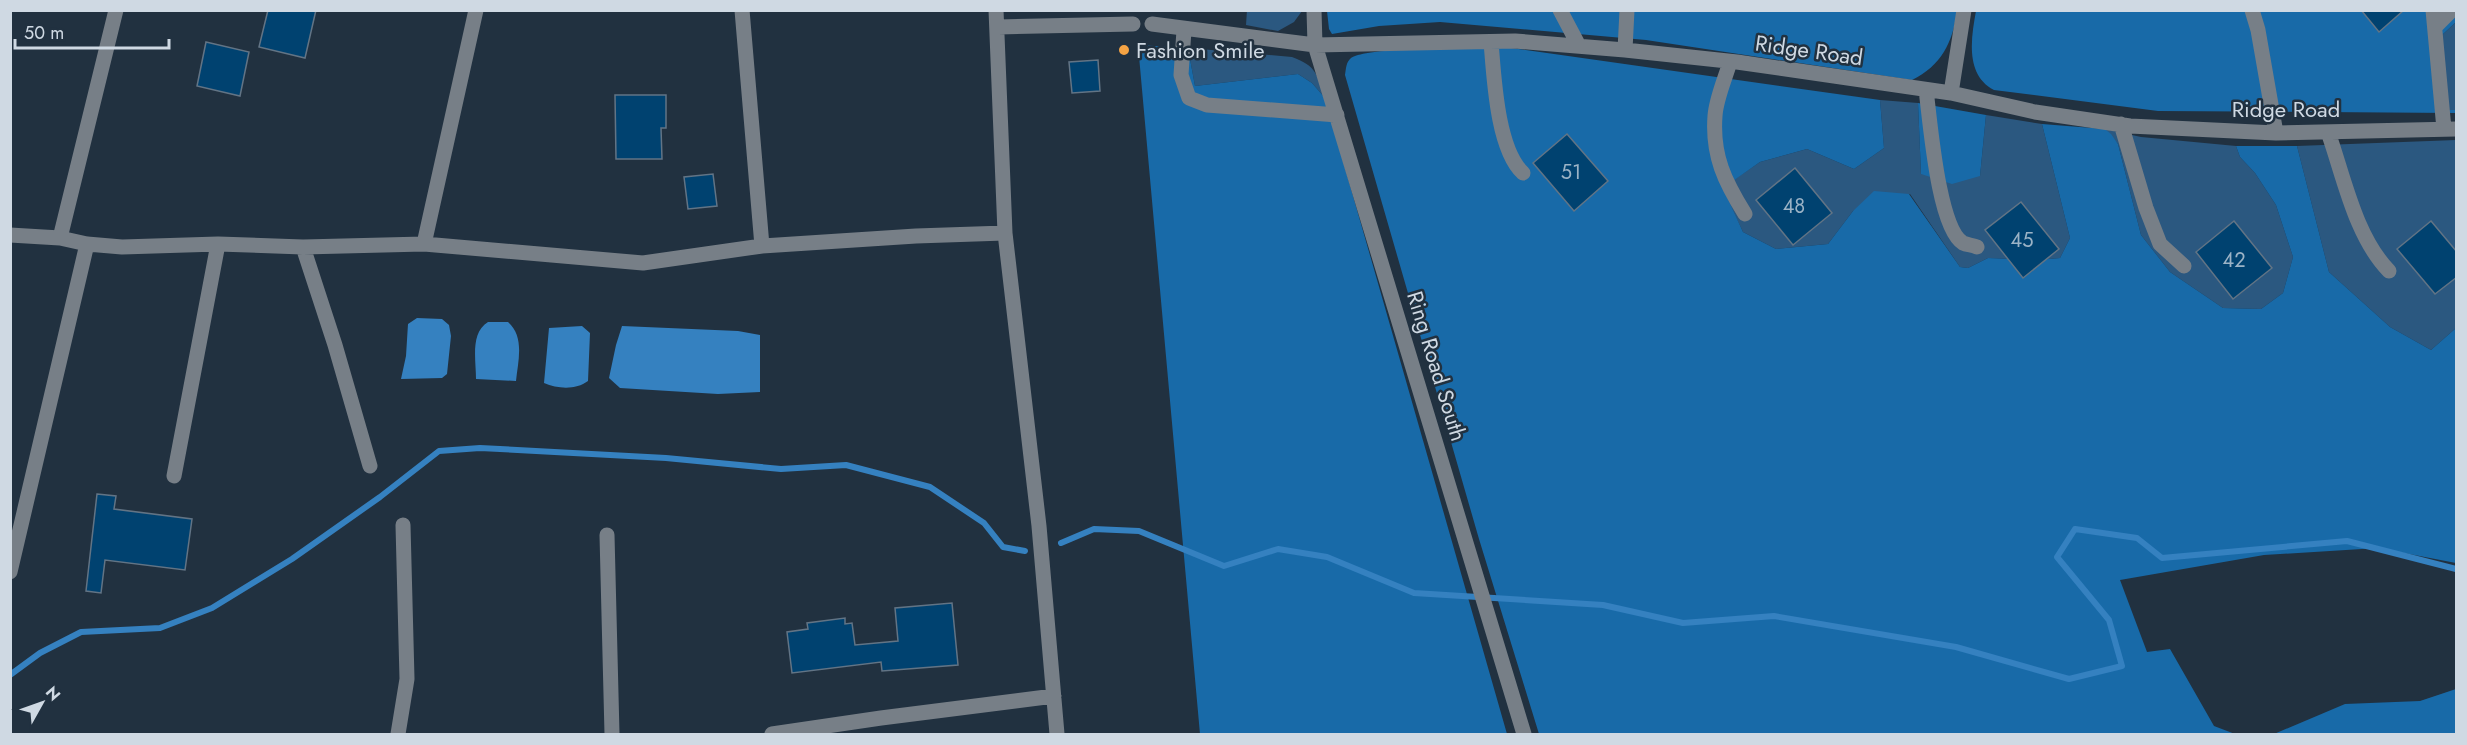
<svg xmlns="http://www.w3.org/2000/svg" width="2467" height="745" viewBox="0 0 2467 745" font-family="Jost,sans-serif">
	<rect width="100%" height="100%" fill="#213140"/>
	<path fill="#2b5880" d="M1247 10H1302V11L1294 22 1278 31 1246 25Z
		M2456 22V110H2447L2441 36Z
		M1188 48 1292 57C1317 66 1317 75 1325 98L1312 83 1298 74 1195 86Z
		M1880 100 1918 103 1921 174 1980 176 1986 115 2042 124 2070 238 2060 258 2038 260 1988 258 1968 268 1960 267 1910 194 1853 211 1828 244 1776 249 1743 232 1722 188 1760 162 1807 149 1854 169 1884 148Z
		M2105 129 2141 137 2236 146 2240 157 2255 173 2276 205 2293 257 2283 293 2261 309 2223 308 2170 272 2141 235 2118 144Z
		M2456 140V328L2431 350 2390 327 2329 272 2297 146Z"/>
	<path fill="#186aa8" d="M1327 11H1957C1953 42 1941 66 1912 80L1646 40 1440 22 1379 26 1332 34 1329 29Z
		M1976 11H2456V22L2441 36 2448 110H2456V113L2158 111 1994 90C1965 75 1971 38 1976 11Z
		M1138 45 1188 48 1195 86 1298 74 1312 83 1325 98 1507 734H1200Z
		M1511 48 1880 100 1884 148 1854 169 1807 149 1760 162 1723 188 1743 232 1776 249 1828 244 1853 211 1874 191 1909 194 1960 267 1968 268 1988 258 2038 260 2060 258 2070 238 2042 124 2105 129 2111 134 2118 144 2141 235 2170 272 2223 308 2261 309 2283 293 2293 257 2276 205 2255 173 2240 157 2236 146H2297L2329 272 2390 327 2431 350 2456 328V563L2378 548 2264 555 2120 580 2147 652 2170 649 2214 726 2235 734H1539L1479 539 1345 75C1346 69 1346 62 1351 58 1367 46 1484 48 1511 48Z
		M1918 103 1986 115 1980 176 1952 184 1921 174Z
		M2456 689V734H2274L2345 704 2420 701Z"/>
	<path fill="#3581c0" d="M417 318 442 319 449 325 451 336 447 374 442 378 401 379 406 356 408 324Z
		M488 322H508C525 337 518 361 516 381L476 379C476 360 470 333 488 322Z
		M582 326 590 333 588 381C576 390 558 389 544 383L549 328Z
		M622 326 738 331 760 335V392L718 394 620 388 609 378 616 345Z"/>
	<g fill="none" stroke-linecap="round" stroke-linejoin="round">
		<path stroke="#3581c0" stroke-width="6" d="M1061 543 1094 529 1139 531 1224 566 1278 549 1327 557 1414 593 1603 605 1683 623 1774 616 1956 647 2069 679 2122 666 2109 620 2057 557 2075 529 2137 538 2162 558 2347 541 2456 569
			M10 675 40 653 81 632 160 628 212 608 292 559 380 497 439 451 480 448 666 458 781 469 846 465 930 487 984 523 1003 547 1025 551"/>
	</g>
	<path fill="#004270" stroke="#627485" stroke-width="1.5" d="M268 10H316L305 58 259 47Z
		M2361 10H2404L2379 32Z
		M206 42 249 52 240 96 197 86Z
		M1098 60 1100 91 1072 93 1069 62Z
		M615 95H666V128H661L662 159H616Z
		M1567 134 1608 181 1574 211 1533 163Z
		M1795 168 1832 213 1793 245 1756 200Z
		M713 174 717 206 688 209 684 177Z
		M2021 202 2059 249 2023 278 1985 230Z
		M2234 221 2272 268 2233 299 2196 252Z
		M2431 221 2457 252V277L2435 294 2397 249Z
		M97 494 116 496 114 509 192 519 185 570 105 560 101 593 86 591Z
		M952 603 958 665 882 671 881 662 792 673 787 632 808 629 807 623 845 618V624L852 623 855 645 898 641 895 608Z"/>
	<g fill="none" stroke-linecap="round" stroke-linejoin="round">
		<path stroke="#777f87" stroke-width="15" d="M742 10 762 246
			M996 10 1005 233 1039 526 1057 734
			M1314 10 1315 45 1524 734
			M1560 10 1579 46
			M2252 10 2258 30 2276 133
			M2433 10 2444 129
			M1152 24 1315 45 1515 41 1625 50 1737 62 1951 93 2035 112 2130 126 2276 133 2456 129
			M2436 26 2452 10
			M998 27 1133 24
			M1184 30 1181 75 1189 98 1207 105 1337 115
			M1491 42C1494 77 1497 149 1523 173
			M1625 50 1627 10
			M1730 62C1725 79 1716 99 1715 116 1712 156 1725 182 1745 214
			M1926 90C1930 119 1938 228 1963 243 1967 245 1973 245 1977 247
			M1951 93 1964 10
			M2121 124 2146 208 2160 244 2184 266
			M2328 132C2344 177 2355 236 2389 271
			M10 235 60 238 87 244 122 247 218 244 303 247 424 244 643 263 762 246 916 236 1005 233
			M60 238 116 10
			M424 244 476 10
			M303 247 335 345 370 466
			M174 476 218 244
			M607 535 612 734
			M10 572 87 244
			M398 734 407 679 403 525
			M772 734 881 718 1054 696"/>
	</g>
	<circle fill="#f4a344" stroke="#213140" stroke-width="2" cx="1124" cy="50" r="6"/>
	<g text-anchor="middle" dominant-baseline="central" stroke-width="5" stroke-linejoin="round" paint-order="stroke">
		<g font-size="20" fill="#9bb3c6">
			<text x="1571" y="172">51</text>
			<text x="1794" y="206">48</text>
			<text x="2022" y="240">45</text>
			<text x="2234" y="260">42</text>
		</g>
		<g font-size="22" fill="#cfd9e3" stroke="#213140" text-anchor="start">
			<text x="1136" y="50">Fashion Smile</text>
		</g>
		<g font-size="22" fill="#cfd9e3" stroke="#213140">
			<text transform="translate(1809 50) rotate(8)">Ridge Road</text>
			<text x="2286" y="109">Ridge Road</text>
			<text transform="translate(1437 366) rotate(73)">Ring Road South</text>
		</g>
	</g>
	<rect width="2467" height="745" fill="none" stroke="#cfd9e3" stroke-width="24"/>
	<g transform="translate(42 703) rotate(50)" stroke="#213140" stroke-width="4.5" paint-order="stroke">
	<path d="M0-4.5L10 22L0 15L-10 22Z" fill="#cfd9e3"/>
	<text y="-9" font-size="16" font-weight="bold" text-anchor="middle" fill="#cfd9e3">N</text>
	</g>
	<path d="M15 39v9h154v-9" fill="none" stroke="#cfd9e3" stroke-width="3"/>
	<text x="24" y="39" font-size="18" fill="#cfd9e3" stroke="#213140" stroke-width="4.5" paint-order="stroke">50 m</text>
</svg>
